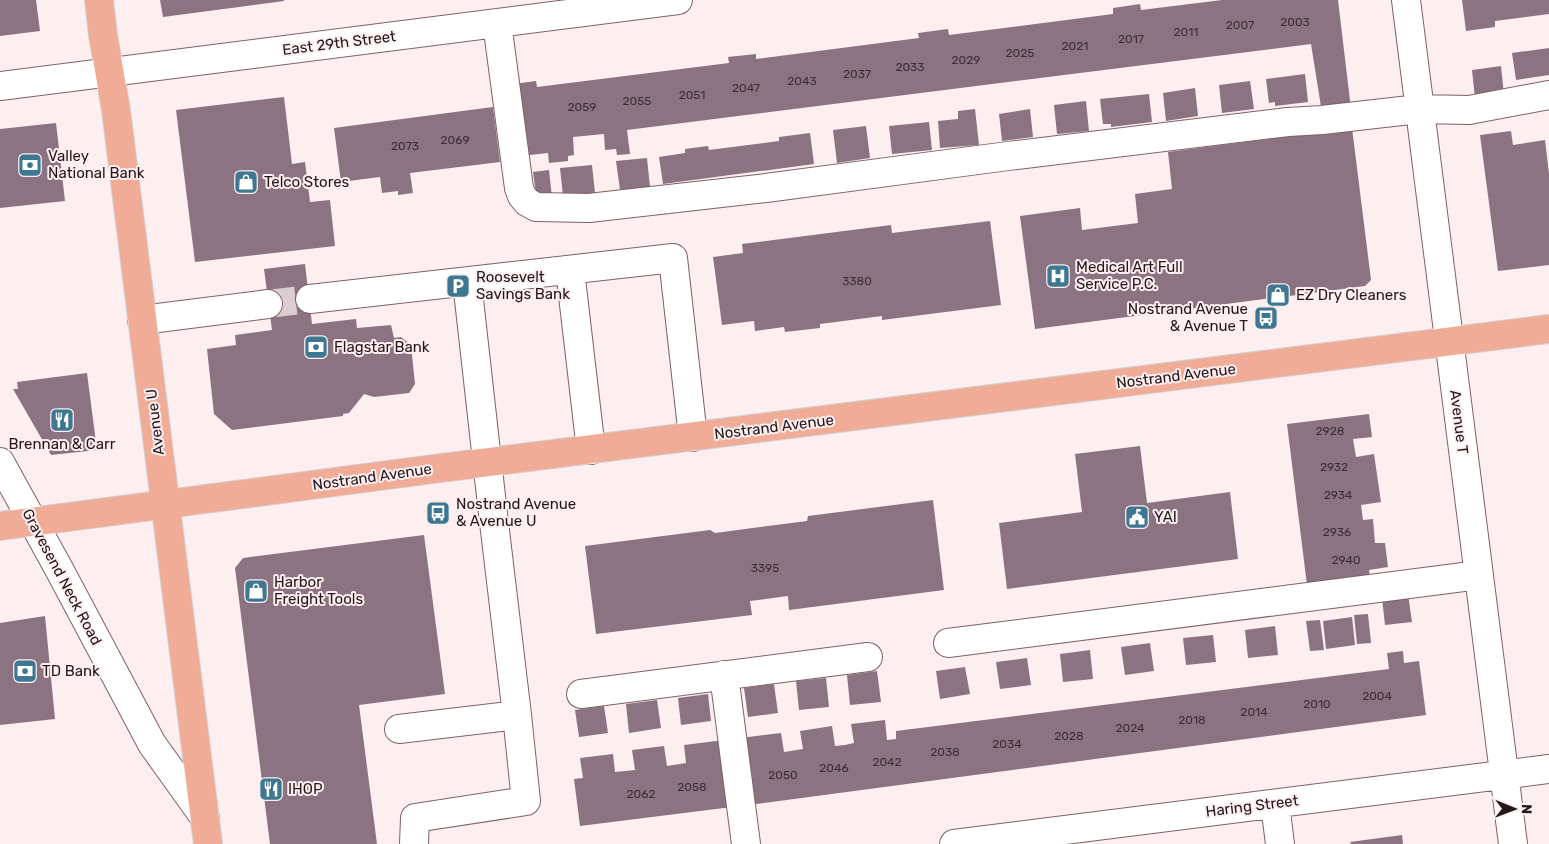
<svg xmlns="http://www.w3.org/2000/svg" width="1549" height="844" viewBox="0 0 1549 844" font-family="Rubik,sans-serif">
	<rect width="100%" height="100%" fill="#fdeef0"/>
	<path fill="#8c7382" d="M0 0H36L40 31 0 36Z
		M160 0H284V1L163 17Z
		M1222 0H1338L1351 109 1322 113 1311 44 627 130 630 154 617 155 616 149 605 150 604 134 573 137 574 155 568 156V161L549 163 548 153 521 156 513 84 536 81 537 87 729 63 728 57 756 54V59L919 38 918 33 948 29 949 35 1113 14V8L1140 4 1141 10Z
		M1462 0H1549V14L1495 21V27L1466 31Z
		M1549 48V75L1516 80 1512 53Z
		M1501 66 1504 95 1475 98 1472 70Z
		M1305 74 1308 102 1275 106V102L1269 103 1266 79Z
		M1250 81 1254 109 1222 113 1219 85Z
		M1195 88 1198 116 1166 121 1163 93Z
		M1149 94 1152 122 1111 127V124H1103L1100 99Z
		M284 97 292 164 305 162 310 202 330 200 335 246 195 262 176 110Z
		M1086 101 1089 131 1057 134 1054 105Z
		M493 107 500 162 410 173 413 193 398 195V191L382 193 380 177 341 182 334 128Z
		M975 109 979 145 940 148 938 121 958 119V111Z
		M1030 109 1033 137 1002 141 999 114Z
		M929 122 932 150 892 154 889 126Z
		M56 123 65 201 0 208V129Z
		M866 126 870 158 837 163 833 130Z
		M1352 128 1371 280 1365 286 1035 329 1020 216 1080 208 1082 230 1138 223 1135 194 1172 189 1168 152Z
		M1511 131 1513 145 1545 140 1549 174V265L1498 271 1480 135Z
		M810 133 814 164 663 184 659 157 685 153V149L708 146 709 150 779 141V137Z
		M647 158 650 187 620 190 616 161Z
		M592 165 595 193 563 196 560 168Z
		M549 170 552 198 537 201 533 172Z
		M990 221 1001 305 882 320V316L820 324V328L785 332 784 327 755 331 754 321 722 325 713 257 743 253 742 244 891 225 892 233Z
		M305 264 312 324 356 319 357 328 391 325 394 338 401 337 411 345 415 384 409 393 374 397 364 394 349 413 343 414V416L232 430 214 414 207 349 236 345 235 335 272 330 264 269Z
		M87 373 97 450 51 455 13 389H18L17 382Z
		M1369 414 1372 437 1353 439 1356 457 1374 454 1381 502 1361 505 1363 520 1373 519 1375 543H1385L1388 567 1369 570 1370 577 1307 585 1287 424Z
		M1140 446 1147 503 1230 492 1238 559 1007 589 999 523 1082 512 1075 454Z
		M933 500 944 590 789 610 788 596 750 601 752 615 596 634 585 546 710 530 715 533 807 521 808 516Z
		M424 535 445 694 359 705 377 844H270L235 568 243 558Z
		M1408 594 1412 622 1385 625 1382 598Z
		M1368 614 1371 643 1357 644 1354 615Z
		M45 616 55 719 0 725V623Z
		M1352 617 1355 645 1326 649 1323 621Z
		M1320 620 1324 650 1310 651 1306 621Z
		M1275 626 1278 655 1248 658 1245 630Z
		M1213 635 1216 662 1186 665 1183 638Z
		M1150 643 1154 671 1125 675 1121 647Z
		M1090 650 1093 679 1063 682 1060 654Z
		M1403 651 1404 663 1419 661 1426 715 749 805 740 738 781 733 784 752 803 749 800 731 832 726 835 746 845 745 854 743 851 724 885 720 887 740 896 739V731L1389 669 1387 653Z
		M1027 658 1031 685 1000 689 996 662Z
		M965 667 970 694 940 699 936 671Z
		M877 671 881 702 850 705 847 675Z
		M826 678 829 707 799 710 796 681Z
		M774 684 778 713 748 717 744 688Z
		M708 694 711 721 681 725 678 698Z
		M657 700 661 728 629 733 626 704Z
		M604 706 608 733 579 737 575 710Z
		M724 740 732 807 580 826 574 779 583 778 580 758 613 754 615 772 635 770 632 750 664 746 667 766 686 763 684 745Z
		M1402 835 1403 844H1351L1350 842Z"/>
	<g fill="none" stroke-linecap="round" stroke-linejoin="round">
		<path stroke="#dcced0" stroke-width="28" stroke-dasharray="28 14" stroke-linecap="butt" d="M268 304 310 299"/>
		<g stroke="#7e6165" stroke-width="30">
			<path id="minor" d="M1406 0 1513 844
				M497 23 519 188 522 196 527 202 536 207 589 208 766 188 1008 156 1288 122 1322 120 1419 109 1469 110 1549 95
				M0 86 678 0
				M570 270 591 450
				M310 299 673 258 693 437
				M142 320 268 304
				M0 462 59 569 152 744 205 818
				M948 643 1479 575
				M724 675 746 844
				M581 694 868 657
				M399 729 517 715
				M1275 804 1280 844
				M414 844 415 818 526 801 517 715 493 514 467 282
				M954 844 1549 769"/>
		</g>
		<g stroke="#d3d1d1" stroke-width="30">
			<path id="major" d="M99 0 103 35 116 110 208 844
				M0 526 433 469 1549 329"/>
		</g>
		<use href="#minor" stroke="#fff" stroke-width="28"/>
		<use href="#major" stroke="#f1ac97" stroke-width="28"/>
	</g>
	<defs>
		<g id="bank-square" transform="scale(1.25)"><rect x="-9" y="-9" width="18" height="18" rx="4" fill="#3e7791" stroke="#fdeef0"/><path d="M-6-4H6V4H-6ZM0-2.3a2.3 2.3 0 1 0 0 4.6a2.3 2.3 0 1 0 0-4.6Z" fill="#fff"/></g>
		<g id="shop-square" transform="scale(1.25)"><rect x="-9" y="-9" width="18" height="18" rx="4" fill="#3e7791" stroke="#fdeef0"/><path d="M-5-2.5h2.3a2.7 3.5 0 0 1 5.4 0H5L5.5 6h-11ZM-1.5-2.5h3a1.5 2.3 0 0 0-3 0Z" fill="#fff"/></g>
		<g id="hospital-square" transform="scale(1.25)"><rect x="-9" y="-9" width="18" height="18" rx="4" fill="#3e7791" stroke="#fdeef0"/><path d="M-5-5h3v3.5h4V-5h3V5h-3V1.5h-4V5h-3Z" fill="#fff"/></g>
		<g id="parking-square" transform="scale(1.25)"><rect x="-9" y="-9" width="18" height="18" rx="4" fill="#3e7791" stroke="#fdeef0"/><path d="M-3.5-5.5H1a3.5 3.5 0 0 1 0 7H-1V5.5H-3.5ZM-1-3.4V-.6H.8a1.4 1.4 0 0 0 0-2.8Z" fill="#fff"/></g>
		<g id="bus-square" transform="scale(1.25)"><rect x="-9" y="-9" width="18" height="18" rx="4" fill="#3e7791" stroke="#fdeef0"/><path d="M-5-6H5V4H4V6H2V4H-2V6H-4V4H-5ZM-3.5-4V0h7V-4ZM-3.5 1.2v1.5H-2V1.2ZM2 1.2v1.5H3.5V1.2Z" fill="#fff"/></g>
		<g id="restaurant-square" transform="scale(1.25)"><rect x="-9" y="-9" width="18" height="18" rx="4" fill="#3e7791" stroke="#fdeef0"/><path d="M-5-6h1v4h1v-4h1v4h1v-4h1v5L-1.5 .5V6h-2V.5L-5-1ZM5-6V6H3V1.5H1.5Q1.5-4 5-6Z" fill="#fff"/></g>
		<g id="civic-square" transform="scale(1.25)"><rect x="-9" y="-9" width="18" height="18" rx="4" fill="#3e7791" stroke="#fdeef0"/><path d="M-.6-6.5H3V-4.5H.6V-3L4-1V1h2V6H-6V1h2V-1L-.6-3ZM-1.2 2.5V6h2.4V2.5Z" fill="#fff"/></g>
	</defs>
	<g fill-rule="evenodd">
		<use href="#bank-square" x="30" y="165"/>
		<use href="#shop-square" x="246" y="182"/>
		<use href="#hospital-square" x="1058" y="276"/>
		<use href="#parking-square" x="458" y="286"/>
		<use href="#shop-square" x="1278" y="295"/>
		<use href="#bus-square" x="1266" y="318"/>
		<use href="#bank-square" x="316" y="347"/>
		<use href="#restaurant-square" x="62" y="420"/>
		<use href="#bus-square" x="438" y="513"/>
		<use href="#civic-square" x="1137" y="517"/>
		<use href="#shop-square" x="256" y="591"/>
		<use href="#bank-square" x="25" y="671"/>
		<use href="#restaurant-square" x="271" y="789"/>
	</g>
	<g text-anchor="middle" dominant-baseline="central" stroke-width="4" stroke-linejoin="round" paint-order="stroke">
		<g font-size="12" fill="#3d2e33">
			<text x="1295" y="22">2003</text>
			<text x="1240" y="25">2007</text>
			<text x="1186" y="32">2011</text>
			<text x="1131" y="39">2017</text>
			<text x="1075" y="46">2021</text>
			<text x="1020" y="53">2025</text>
			<text x="966" y="60">2029</text>
			<text x="910" y="67">2033</text>
			<text x="857" y="74">2037</text>
			<text x="802" y="81">2043</text>
			<text x="746" y="88">2047</text>
			<text x="692" y="95">2051</text>
			<text x="637" y="101">2055</text>
			<text x="582" y="107">2059</text>
			<text x="455" y="140">2069</text>
			<text x="405" y="146">2073</text>
			<text x="857" y="281">3380</text>
			<text x="1330" y="431">2928</text>
			<text x="1334" y="467">2932</text>
			<text x="1338" y="495">2934</text>
			<text x="1337" y="532">2936</text>
			<text x="1346" y="560">2940</text>
			<text x="765" y="568">3395</text>
			<text x="1377" y="696">2004</text>
			<text x="1317" y="704">2010</text>
			<text x="1254" y="712">2014</text>
			<text x="1192" y="720">2018</text>
			<text x="1130" y="728">2024</text>
			<text x="1069" y="736">2028</text>
			<text x="1007" y="744">2034</text>
			<text x="945" y="752">2038</text>
			<text x="887" y="762">2042</text>
			<text x="834" y="768">2046</text>
			<text x="783" y="775">2050</text>
			<text x="692" y="787">2058</text>
			<text x="641" y="794">2062</text>
		</g>
		<g font-size="15" fill="#231719" stroke="#fdeef0">
			<text transform="translate(339 43) rotate(-7)">East 29th Street</text>
			<text transform="translate(1176 376) rotate(-7)">Nostrand Avenue</text>
			<text transform="translate(155 422) rotate(-97)">Avenue U</text>
			<text transform="translate(1459 422) rotate(83)">Avenue T</text>
			<text transform="translate(774 427) rotate(-7)">Nostrand Avenue</text>
			<text transform="translate(372 477) rotate(-8)">Nostrand Avenue</text>
			<text transform="translate(62 577) rotate(62)">Gravesend Neck Road</text>
			<text transform="translate(1252 806) rotate(-7)">Haring Street</text>
		</g>
		<g font-size="15" fill="#231719" stroke="#fdeef0" text-anchor="start">
			<text x="48" y="156">Valley<tspan x="48" dy="17">National Bank</tspan></text>
			<text x="264" y="182">Telco Stores</text>
			<text x="1076" y="267">Medical Art Full<tspan x="1076" dy="17">Service P.C.</tspan></text>
			<text x="476" y="277">Roosevelt<tspan x="476" dy="17">Savings Bank</tspan></text>
			<text x="1296" y="295">EZ Dry Cleaners</text>
			<text x="1248" y="309" text-anchor="end">Nostrand Avenue<tspan x="1248" dy="17">&amp; Avenue T</tspan></text>
			<text x="334" y="347">Flagstar Bank</text>
			<text x="62" y="444" text-anchor="middle">Brennan &amp; Carr</text>
			<text x="456" y="504">Nostrand Avenue<tspan x="456" dy="17">&amp; Avenue U</tspan></text>
			<text x="1154" y="517">YAI</text>
			<text x="274" y="582">Harbor<tspan x="274" dy="17">Freight Tools</tspan></text>
			<text x="42" y="671">TD Bank</text>
			<text x="288" y="789">IHOP</text>
		</g>
	</g>
	<g transform="translate(1514 809) rotate(91)" stroke="#fdeef0" stroke-width="4" paint-order="stroke">
	<path d="M0-4L9 19L0 12L-9 19Z" fill="#231719"/>
	<text y="-8" font-size="14" font-weight="bold" text-anchor="middle" fill="#231719">N</text>
	</g>
</svg>
